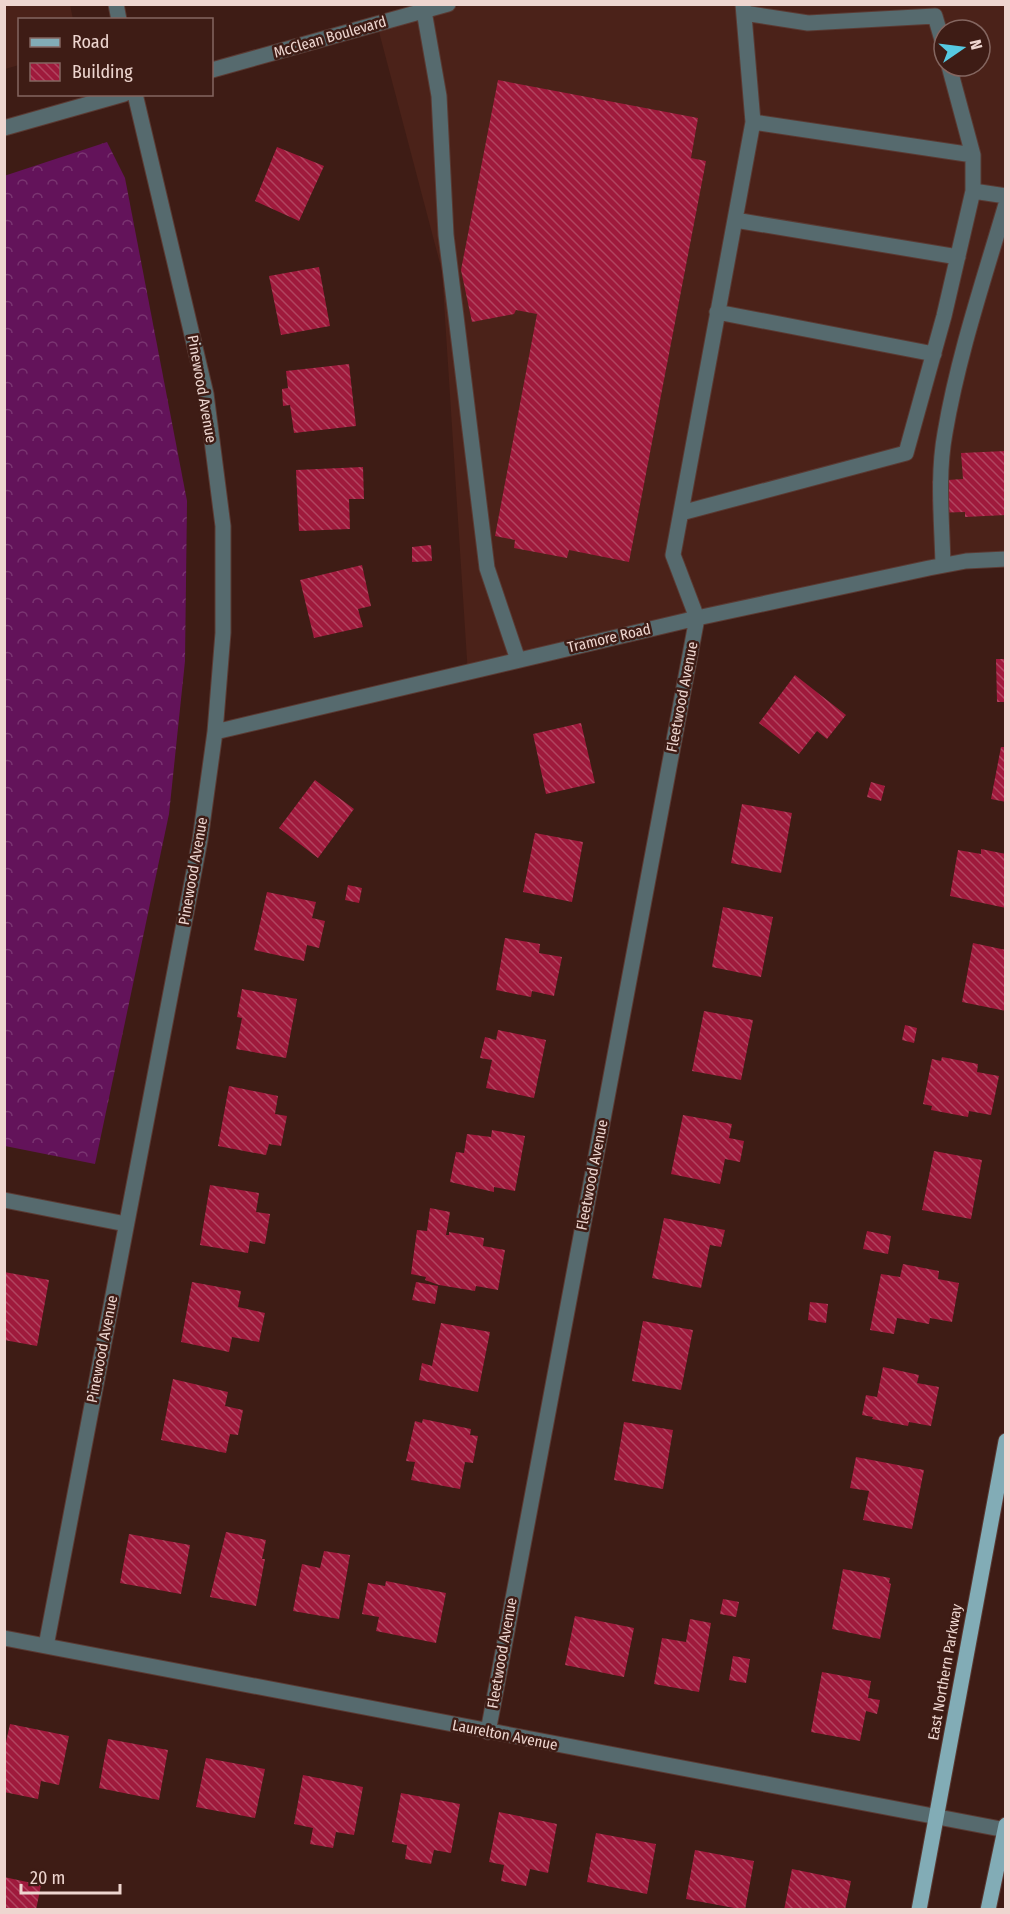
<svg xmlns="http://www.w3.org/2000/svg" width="1010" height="1914" viewBox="0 0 1010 1914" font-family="'Fira Sans Condensed',sans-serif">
	<defs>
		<pattern id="forest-crowns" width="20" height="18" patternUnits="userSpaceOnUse" patternTransform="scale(1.5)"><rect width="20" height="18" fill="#63135a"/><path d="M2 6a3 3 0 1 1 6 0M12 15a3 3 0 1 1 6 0" fill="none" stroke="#7a3571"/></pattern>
		<pattern id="building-back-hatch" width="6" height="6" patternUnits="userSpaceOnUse" patternTransform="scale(1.5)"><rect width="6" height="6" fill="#9f1a3c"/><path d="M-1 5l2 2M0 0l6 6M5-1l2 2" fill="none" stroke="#b14560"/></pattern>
	</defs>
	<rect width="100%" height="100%" fill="#3e1c15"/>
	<path fill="#4b2219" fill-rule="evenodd" d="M5 4 70 5 73 19 20 20 19 65 5 69Z
		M466 4 1005 5V567L956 566 468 675 442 271 378 28ZM944 30H980V66H944Z"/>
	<path fill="url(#forest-crowns)" d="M107 142 125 178 187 501 185 661 169 814 95 1164 5 1146 4 176Z"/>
	<path fill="url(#building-back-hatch)" d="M498 80 698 118 691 158 706 161 629 562 569 550 567 558 514 548 515 540 495 536 537 314 516 310 514 314 472 322 461 270Z
		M277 147 324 166 299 221 255 201Z
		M319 267 330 326 281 335 269 276Z
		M349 364 356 426 294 433 290 405 283 406 282 389 288 388 286 371Z
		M1006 451V515L965 517V512L933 513 932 481 963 479 961 453Z
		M363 467 364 499H349L350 529 299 531 296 470Z
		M431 545 432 561 412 562V547Z
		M362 565 371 606 358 609 363 627 314 638 300 580Z
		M996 659H1006V702H997Z
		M795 675 846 715 827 739 817 731 799 754 759 723Z
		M581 723 595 783 546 794 533 734Z
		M1001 747H1006V802L991 799Z
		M315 780 354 809 318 858 279 828Z
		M871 782 885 786 881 801 867 797Z
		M742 804 792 813 781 873 731 863Z
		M535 833 583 842 572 902 523 892Z
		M981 849 1006 854V908L950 896 958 850 981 854Z
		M348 885 362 888 359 903 345 900Z
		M267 892 316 902 312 918 325 921 319 948 307 945 304 961 254 950Z
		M723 907 773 917 761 977 712 967Z
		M505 938 540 944 539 953 562 957 554 996 532 991 531 997 496 990Z
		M973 943 1006 950V1011L962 1002Z
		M242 989 297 999 286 1058 236 1049 242 1018 237 1017Z
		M704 1011 753 1020 741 1080 692 1071Z
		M905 1025 917 1028 914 1043 902 1040Z
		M498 1030 546 1040 534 1098 486 1088 492 1060 480 1058 485 1037 496 1040Z
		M942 1057 978 1064 977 1072 999 1076 991 1115 969 1111 968 1117 931 1110 932 1106 923 1104 932 1059 941 1061Z
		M229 1086 278 1096 275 1114 287 1116 281 1146 269 1144 266 1155 218 1146Z
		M683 1115 732 1124 729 1138 744 1141 740 1162 725 1159 720 1184 671 1174Z
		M492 1130 525 1136 515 1191 494 1187V1192L450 1182 456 1152 464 1153 467 1134 491 1137Z
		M934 1151 982 1160 971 1219 922 1210Z
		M210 1185 259 1193 256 1212 270 1214 265 1244 250 1241 248 1253 200 1245Z
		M430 1208 450 1212 446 1235H449V1232L484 1238 483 1246 505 1250 498 1290 476 1286 475 1291 439 1285 425 1280 426 1277 411 1274 417 1230 427 1231Z
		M664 1218 725 1230 721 1247 710 1245 701 1288 652 1278Z
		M867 1231 891 1236 888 1254 863 1249Z
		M903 1264 939 1271 938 1279 959 1283 952 1322 930 1318 929 1324 897 1318 894 1334 870 1330 881 1274 900 1277Z
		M4 1272 49 1280 37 1346 4 1340Z
		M192 1282 241 1291 238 1307 265 1313 259 1342 232 1337 229 1352 181 1342Z
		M416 1282 438 1286 435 1304 412 1300Z
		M810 1302 828 1304 826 1323 808 1320Z
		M643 1321 693 1330 681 1390 632 1381Z
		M441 1323 490 1332 478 1392 419 1380 422 1363 432 1366Z
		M883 1367 919 1375 917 1383 939 1387 931 1426 909 1422 908 1426 872 1419 873 1417 862 1415 866 1395 877 1397Z
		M173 1379 228 1392 225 1406 243 1410 238 1435 230 1434 226 1453 161 1440Z
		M423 1419 471 1429 470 1435 478 1436 473 1463 465 1462 460 1489 411 1480 415 1462 406 1461 415 1421 422 1423Z
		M624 1422 673 1430 663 1489 614 1480Z
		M856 1457 924 1470 912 1529 863 1520 869 1491 850 1488Z
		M226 1532 266 1540 262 1559H265L256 1606 210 1597Z
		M129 1534 190 1545 181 1594 120 1583Z
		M324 1551 350 1555 339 1619 293 1611 302 1564 320 1568Z
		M843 1569 890 1578 889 1583 891 1584 880 1639 832 1629Z
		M386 1581 446 1593 436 1643 376 1631 379 1617 362 1614 368 1583 385 1586Z
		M723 1599 739 1602 736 1617 720 1614Z
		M575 1616 634 1628 624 1677 565 1665Z
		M690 1619 711 1623 699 1692 654 1684 662 1638 686 1642Z
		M733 1656 750 1659 746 1683 729 1680Z
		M822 1672 871 1681 868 1698 880 1700 877 1714 866 1711 860 1741 811 1732Z
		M10 1724 69 1736 59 1785 41 1781 38 1799 4 1792V1751Z
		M108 1739 168 1750 159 1800 99 1788Z
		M206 1758 265 1769 255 1818 196 1807Z
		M303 1775 363 1787 354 1835 336 1832 333 1848 310 1844 313 1828 294 1824Z
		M401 1793 460 1804 451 1853 434 1850 431 1864 405 1859 407 1845 392 1842Z
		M499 1812 557 1824 548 1873 530 1869 526 1886 501 1881 504 1865 489 1862Z
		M596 1833 656 1844 647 1894 587 1882Z
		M695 1850 754 1861 745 1910 686 1899Z
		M792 1869 851 1881 845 1910H784Z
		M4 1877 41 1885 36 1910H4Z"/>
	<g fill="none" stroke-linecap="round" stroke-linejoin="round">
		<g stroke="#5a3a33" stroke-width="17">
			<path id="minor" d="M116 4 119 20
				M743 4 753 122 973 155V191L1006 196
				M424 11 439 96 446 235 487 568 518 660
				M744 13 808 23 935 16 944 47
				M949 66 973 155
				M212 70 448 4
				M4 128 124 94
				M735 220 958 257
				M717 312 934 354
				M681 513 906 453 944 316 973 191
				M943 565C942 522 937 476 945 433 958 356 984 279 1006 204
				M215 732 697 618 929 568 966 561 1006 559
				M4 1200 126 1224
				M4 1638 1006 1830
				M46 1646 200 840 215 732 223 633V526L206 394 135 94
				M488 1732 697 618 673 555 753 122"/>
		</g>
		<g stroke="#5a3a33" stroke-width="17">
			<path id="major" d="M919 1910 1006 1441
				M988 1910 1006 1825"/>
		</g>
		<use href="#minor" stroke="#566a6e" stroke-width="15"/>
		<use href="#major" stroke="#82acb6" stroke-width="15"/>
	</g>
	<g text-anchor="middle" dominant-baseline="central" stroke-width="5" stroke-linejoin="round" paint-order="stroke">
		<g font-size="15" fill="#eed6d0" stroke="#3e1c15">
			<text transform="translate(330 37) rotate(-16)">McClean Boulevard</text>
			<text transform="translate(202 389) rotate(80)">Pinewood Avenue</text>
			<text transform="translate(609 638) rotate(-13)">Tramore Road</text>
			<text transform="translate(682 697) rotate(-79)">Fleetwood Avenue</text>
			<text transform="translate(193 871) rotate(-80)">Pinewood Avenue</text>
			<text transform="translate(592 1175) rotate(-79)">Fleetwood Avenue</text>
			<text transform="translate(102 1349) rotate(-79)">Pinewood Avenue</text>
			<text transform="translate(502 1653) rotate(-80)">Fleetwood Avenue</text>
			<text transform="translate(945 1672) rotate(-80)">East Northern Parkway</text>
			<text transform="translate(505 1735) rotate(11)">Laurelton Avenue</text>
		</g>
	</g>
	<rect width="1010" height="1914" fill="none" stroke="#eed6d0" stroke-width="12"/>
	<rect x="18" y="18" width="195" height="78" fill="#3e1c15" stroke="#846660" stroke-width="1.5"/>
	<rect x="30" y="38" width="30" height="9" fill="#82acb6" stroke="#846660" stroke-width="1.5"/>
	<text x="72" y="48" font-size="18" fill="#eed6d0">Road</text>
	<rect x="30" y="63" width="30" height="18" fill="url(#building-back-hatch)" stroke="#846660" stroke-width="1.5"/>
	<text x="72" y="78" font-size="18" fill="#eed6d0">Building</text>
	<g transform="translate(962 48) rotate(76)"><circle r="28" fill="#3e1c15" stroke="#846660" stroke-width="1.5"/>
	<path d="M0-4.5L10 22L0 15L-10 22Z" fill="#56c9e1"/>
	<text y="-9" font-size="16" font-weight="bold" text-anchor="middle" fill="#eed6d0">N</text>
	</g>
	<path d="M21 1884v9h99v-9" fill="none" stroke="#eed6d0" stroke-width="3"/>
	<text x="30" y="1884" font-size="18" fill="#eed6d0" stroke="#3e1c15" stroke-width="4.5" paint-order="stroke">20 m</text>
</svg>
